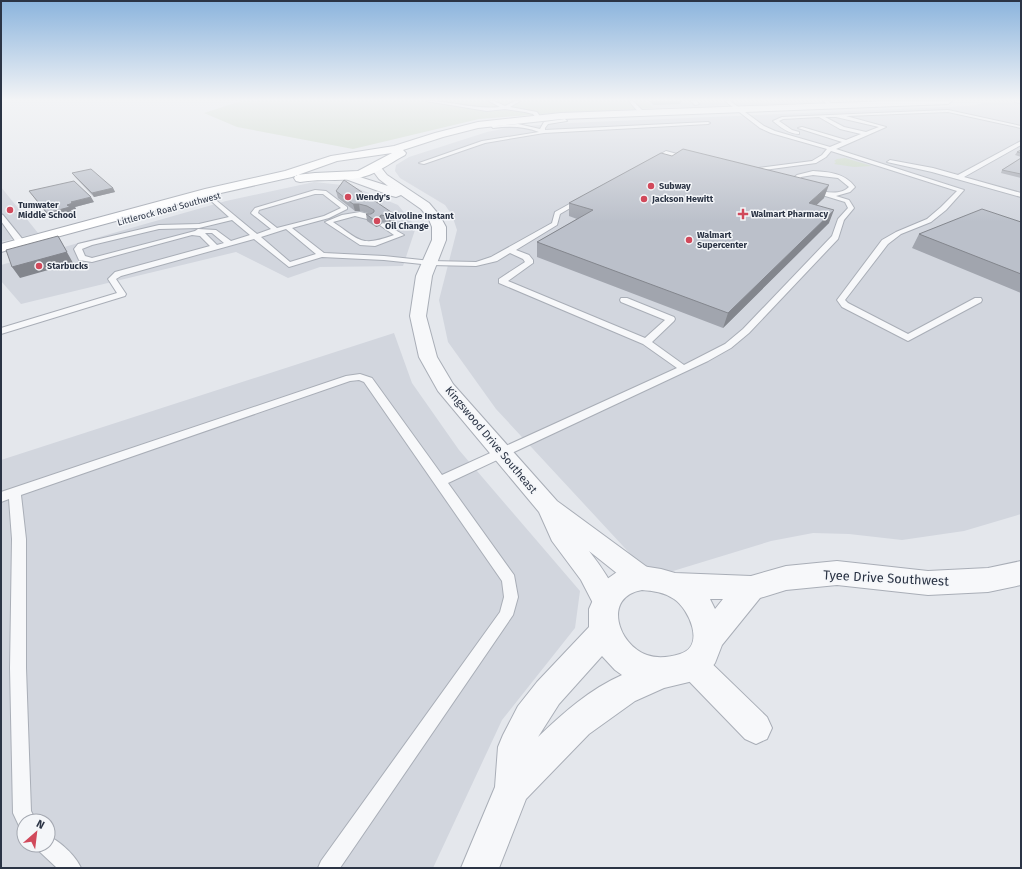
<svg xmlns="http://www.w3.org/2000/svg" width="1022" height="869" viewBox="0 0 1022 869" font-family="'Fira Sans',sans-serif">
	<rect width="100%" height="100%" fill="#e4e7ec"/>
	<path fill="#d2d6de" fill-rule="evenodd" d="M647 101H830L832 102 654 108Z
		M995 101H1021V514L964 531 902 540 849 534 813 533 771 541 660 575 635 559 496 409 448 342 439 300 457 230 452 215 445 205 400 178 395 171 396 165 409 157 487 132 512 127 569 123 969 106Z
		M314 182 352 186 398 205 416 227 403 266 320 267 288 278 236 252 21 304 1 281V265L226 201Z
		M1 187 38 233 1 242Z
		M394 333 412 383 459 450 580 591 575 628 502 720 433 868H1V460ZM24 821H48V845H24Z"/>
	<path fill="#c9d6c5" d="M241 101H647L654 108 555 113 479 119 353 149 237 127 204 113Z
		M845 158 872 166 854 167 834 164 836 162 834 161 837 159Z"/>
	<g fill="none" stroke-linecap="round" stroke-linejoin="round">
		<g stroke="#a9aeb7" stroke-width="2">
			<path id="service" d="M426 101C451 101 475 110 500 107L489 101H494L505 106 515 101H520L510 107 537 112 542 119 538 120 533 114 525 112 505 109 487 111Z
				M629 101H633L643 111V113H639Z
				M691 101H696L699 104 695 105Z
				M725 101H730L764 126 775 131 830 147 842 142 798 128 802 127 846 140 861 134 840 129 819 117 783 119 779 121 792 130 799 132V134C789 134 780 127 773 121L782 117 948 110 1021 126V128L948 112 846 116 886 127 836 149 964 190 946 210 931 222 901 234 888 244 845 300 848 303 908 334 975 298H981L982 300 981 302 908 341 842 307 837 300 882 240 896 232 927 219 941 207 957 191 831 151 826 157 816 163 749 172V170L751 169 812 161 822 155 827 149 771 133 760 128ZM825 117H836L879 127 866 132 844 127Z
				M823 101H828L835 106 831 107Z
				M1015 101H1021V103L1015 102Z
				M565 119 567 121 548 124 545 128V130L708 122 710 123 708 124 544 133 485 143 424 164 419 163 482 141 539 132C524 126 509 126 493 128L491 126 518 124 540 129 544 122Z
				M1021 141V145L964 177 1021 193V197L932 172 887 162 890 160 933 168 958 175Z
				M666 151 688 157 689 158 686 160 667 155 654 162 649 161Z
				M813 171C829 172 845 173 855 187L850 192 836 196 849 200 854 208 844 220 838 239 749 333 731 348 708 361 448 483 514 575 518 597 513 615 340 868H318L321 861 500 612 504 597 502 581 364 382 359 380 350 381 21 495 26 539V668L31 811 36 821H24V829L20 828 13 813 10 668 12 539 9 499 1 502V492L346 376 360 374 372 378 442 475 677 368 643 344 499 283V279L525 262 523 259 510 253 497 261 476 266 431 265 384 260 322 257 289 267 254 239 121 276 116 279 126 294 125 296 1 334V328L117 293 108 279 115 272 210 246 200 236 192 235 92 262 79 260 74 249 78 244 159 225 199 224 229 217 209 199V197L211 196 257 234 271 229 252 214 251 213 255 208 315 190 326 191 347 207V209L329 218 292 228 324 253 384 256 431 261 476 262 491 257 552 223 555 212 582 197 585 199 584 200 560 214 557 225 516 250 529 255 533 260V263L508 281 645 338 665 320 621 302 620 300 621 298H627L674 317 675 319 674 321 652 342 684 365 725 344 743 329 832 236 838 219 848 208 845 202 809 191 793 181V178L797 175ZM813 175 838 178 849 187C837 199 810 189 799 180L801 177ZM315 194H323L341 208 324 216 277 228 258 213 259 210ZM232 220 250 235 231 241 216 230 198 229 195 231 92 258 85 256 82 249 92 245 159 229 199 228ZM286 229 316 254 290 262 261 237ZM205 233H212L224 243 217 245Z
				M360 212 368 214 374 218 371 220 355 216 333 222C361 241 361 247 394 235L381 226 380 225 383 223 404 235 375 246 360 245 325 222 342 215Z
				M1 214 3 215 24 241V245H18L1 221Z
				M48 836C60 841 76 856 81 868H57L40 852 37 845H48Z"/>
		</g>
		<g stroke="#a9aeb7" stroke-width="2">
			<path id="minor" d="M375 164 379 165 387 175 429 203 440 216 446 227V240L432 276 426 316 437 357 453 384 557 501 651 570 655 578 651 586 642 589 633 586 589 551C601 566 612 583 620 600L616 609 606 612 596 609 581 580 552 541 539 512 438 391 419 357 410 316 416 276 432 240V227L428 217 421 209 401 195 396 197 392 196 340 177 338 175 340 173 344 172 388 186 379 179 370 167Z
				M693 650 703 655 767 717 772 728 767 739 756 744 745 739 683 675 678 665 683 655Z"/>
		</g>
		<g stroke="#a9aeb7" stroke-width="2">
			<path id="tertiary" d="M837 561 928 571 988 568 1021 561V585L988 592 928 595 837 585 786 590 760 598 722 645 715 663 709 671 700 678 689 682 664 688 635 701 589 734 526 799 499 868H461L495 787 498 747 503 735 518 706 537 682 589 627V609L600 584 617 572 629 568 642 566 661 569 675 573 751 576 786 566ZM642 590C653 591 664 592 674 599 689 609 706 646 680 654 670 657 658 659 647 655 618 645 602 597 642 590ZM710 599H723L715 609ZM602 656 615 670 622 675C590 689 563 713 538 737L559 704Z"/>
		</g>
		<g stroke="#a9aeb7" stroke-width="2">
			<path id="secondary" d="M889 101H952L948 104 561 119 478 128 443 137 403 150 406 153 405 155C393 161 382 170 369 175 347 183 323 178 300 182L296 181 294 178 296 175 315 173 358 171 392 153 337 161 292 177 212 195 1 252V244L205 189 285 171 331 156 394 146 435 133 478 122 561 113Z"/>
		</g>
		<use href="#service" fill="#f7f8fa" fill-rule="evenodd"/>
		<use href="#minor" fill="#f7f8fa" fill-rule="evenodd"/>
		<use href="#tertiary" fill="#f7f8fa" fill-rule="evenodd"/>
		<use href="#secondary" fill="#fff" fill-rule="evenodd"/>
	</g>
	<path fill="#a1a5ae" d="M649 101H681L680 104 654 105Z
		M1021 150V157L1015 155 1017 152Z
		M1021 158V178L1001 173 1002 170Z
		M72 173 113 188 115 192 94 197 75 177Z
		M29 191 94 202 75 207 76 209 71 210 72 213 50 218 33 196Z
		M336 191 394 214 395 221 387 223 382 222 379 226 376 227 367 221 366 214H371L368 213 360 211H355L338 198Z
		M824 198 816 205 829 223 723 328 537 257V242L577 219 569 216V203Z
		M1021 222V293L912 248 919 234Z"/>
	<path fill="#83868d" d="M829 185 824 198 804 217 809 203Z
		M113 188 115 192 94 197 92 193Z
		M91 197 94 202 75 207 76 209 71 210 72 213 50 218 47 213 67 205 71 202Z
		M353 204H359L360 211H355Z
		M834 210 829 223 723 328 728 313Z
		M394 214 395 221 387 223 386 216Z
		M381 215 382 222 379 226 376 227 374 220Z
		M58 236 73 263 20 278 12 267Z"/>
	<path fill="#bbc0ca" stroke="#83868d" d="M683 149 829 185 809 203 834 210 728 313 537 242 593 210 569 203 661 153 672 156Z
		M1021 150V153L1017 152Z
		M1021 158V174L1002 170Z
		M91 169 113 188 92 193 72 173Z
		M344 180 394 214 386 216 381 215 378 219 374 220 366 214H371L374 212V210L367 206 359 204H353L336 191Z
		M74 181 91 197 71 202 73 203 67 205 70 207 47 213 29 191Z
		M982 209 1021 222V274L919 234Z
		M58 236 67 252 12 267 6 250Z"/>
	<linearGradient id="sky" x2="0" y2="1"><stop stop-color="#8bb4dd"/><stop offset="0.45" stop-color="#f3f4f6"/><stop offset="1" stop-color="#f3f4f6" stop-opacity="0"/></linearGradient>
	<rect width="1022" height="222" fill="url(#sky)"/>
	<g fill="#d1495b" stroke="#f4f6f9" stroke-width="1.5">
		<circle cx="651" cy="186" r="4"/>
		<circle cx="348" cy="197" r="4"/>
		<circle cx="644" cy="199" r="4"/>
		<circle cx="10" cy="210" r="4"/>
		<path d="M741 208h4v4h4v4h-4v4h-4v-4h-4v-4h4z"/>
		<circle cx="377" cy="221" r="4"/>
		<circle cx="689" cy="240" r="4"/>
		<circle cx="39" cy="266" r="4"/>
	</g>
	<g text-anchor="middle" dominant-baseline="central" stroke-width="3" stroke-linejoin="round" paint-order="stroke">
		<g font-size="9" font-weight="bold" fill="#2b3445" stroke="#f4f6f9" text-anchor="start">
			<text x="659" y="186">Subway</text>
			<text x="356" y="197">Wendy's</text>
			<text x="652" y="199">Jackson Hewitt</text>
			<text x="18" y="205">Tumwater<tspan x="18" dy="10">Middle School</tspan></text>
			<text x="751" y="214">Walmart Pharmacy</text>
			<text x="385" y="216">Valvoline Instant<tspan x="385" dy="10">Oil Change</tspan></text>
			<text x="697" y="235">Walmart<tspan x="697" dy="10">Supercenter</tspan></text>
			<text x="47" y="266">Starbucks</text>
		</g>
		<g font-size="9" fill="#2b3445" stroke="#f4f6f9">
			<text transform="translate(169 209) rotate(-15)">Littlerock Road Southwest</text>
		</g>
		<g font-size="11" fill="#2b3445" stroke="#f4f6f9">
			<text transform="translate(491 440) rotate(50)">Kingswood Drive Southeast</text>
		</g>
		<g font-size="13" fill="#2b3445" stroke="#f4f6f9">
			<text transform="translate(886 578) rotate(3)">Tyee Drive Southwest</text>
		</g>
	</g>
	<rect width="1022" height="869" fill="none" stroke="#2b3445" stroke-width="4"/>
	<g transform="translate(36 833) rotate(28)"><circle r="19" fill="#f4f6f9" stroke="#a4a8b1"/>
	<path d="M0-3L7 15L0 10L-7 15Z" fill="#d1495b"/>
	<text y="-6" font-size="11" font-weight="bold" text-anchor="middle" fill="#2b3445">N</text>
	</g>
</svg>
